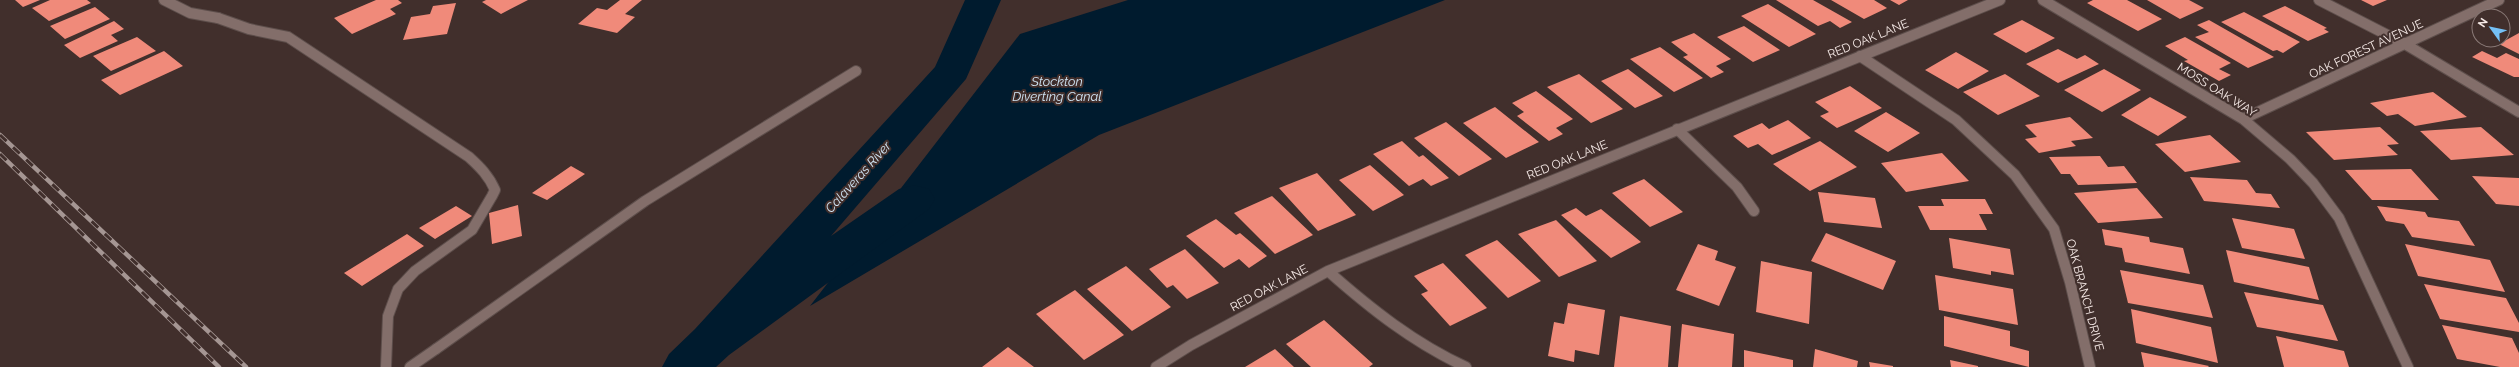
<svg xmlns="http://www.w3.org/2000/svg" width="2519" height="367" viewBox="0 0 2519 367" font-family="Raleway,sans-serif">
	<rect width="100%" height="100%" fill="#412f2c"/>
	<path fill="#001b2e" d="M1128 0H1445L1099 135 810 306 1020 34Z"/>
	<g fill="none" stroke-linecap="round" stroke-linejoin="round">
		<path fill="#001b2e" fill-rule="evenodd" d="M965 0H1001L966 79 831 236 899 189 914 185 929 189 935 199 929 209 729 355 716 367H662L669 354 695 329 935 67Z"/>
	</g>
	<path fill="#f08a7a" d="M15 0H40L23 7Z
		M50 0H87L91 3 49 21 32 8Z
		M376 0H398L402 3 390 9 396 14 352 34 334 18Z
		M486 0H528L501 14 482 2Z
		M620 0H642L625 14 635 17 617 33 578 24 597 8 607 10Z
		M1776 0H1813L1852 22 1840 28 1830 21 1818 26Z
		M1831 0H1874L1887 8 1864 19Z
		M1890 0H1908L1899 5Z
		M2093 0H2127L2162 19 2138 31 2087 3Z
		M2147 0H2189L2204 8 2180 19Z
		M2361 0H2387L2373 6Z
		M456 3 447 34 403 40 411 17 430 14 433 6Z
		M1768 4 1816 34 1789 47 1741 16Z
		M2285 6 2327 28 2324 29 2329 32 2308 41 2262 16Z
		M95 7 110 19 65 39 50 26Z
		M2244 12 2300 42 2283 53 2277 50 2273 51 2221 22Z
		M2022 20 2055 38 2026 53 1993 34Z
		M2209 20 2274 57 2248 68 2195 37 2209 32 2197 25Z
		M114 21 124 29 111 35 118 41 80 58 64 45Z
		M1744 26 1780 50 1753 62 1717 37Z
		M1694 33 1731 59 1716 66 1724 72 1711 78 1683 57 1688 55 1671 42Z
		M2519 33V54L2499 44Z
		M137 37 156 51 111 71 93 56Z
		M2185 37 2231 63 2219 69 2231 75 2219 81 2184 61 2188 60 2165 46Z
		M1660 47 1703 78 1674 92 1630 59Z
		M2058 49 2077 59 2085 55 2099 64 2058 83 2026 64Z
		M164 51 183 66 120 95 101 80Z
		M2482 51 2497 58 2506 53 2519 59V77H2514L2472 57Z
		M1956 52 1989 71 1958 89 1925 70Z
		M1628 69 1663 96 1635 108 1601 81Z
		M2104 69 2141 90 2102 112 2064 90Z
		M1579 74 1623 109 1591 123 1547 87Z
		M2005 74 2040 96 1998 115 1963 92Z
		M1850 86 1882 108 1837 128 1820 116 1829 112 1815 102Z
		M1536 91 1573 119 1556 128 1563 134 1549 141 1517 116 1524 112 1512 103Z
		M2433 92 2467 117 2415 126 2398 114 2387 116 2370 103Z
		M2150 97 2187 117 2158 136 2121 115Z
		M1495 107 1539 142 1506 158 1463 123Z
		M1886 112 1920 133 1888 152 1854 131Z
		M2070 117 2093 138 2071 141 2076 146 2039 153 2025 139 2037 137 2025 125Z
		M1788 120 1811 138 1772 155 1758 144 1748 148 1733 136 1762 123 1769 129Z
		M1446 122 1492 159 1459 176 1414 138Z
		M2380 127 2399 144 2387 145 2398 155 2334 160 2306 132Z
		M2481 127 2514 155 2451 160 2420 131Z
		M2210 135 2241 162 2185 172 2155 144Z
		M1402 141 1419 157 1423 155 1449 178 1431 186 1423 179 1409 186 1373 154Z
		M1820 141 1857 167 1810 191 1773 164Z
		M1942 153 1969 181 1906 192 1881 163Z
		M2100 156 2108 167 2124 166 2137 183 2078 185 2070 174H2061L2049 157Z
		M1370 165 1404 195 1373 211 1339 180Z
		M571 166 585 174 547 200 532 193Z
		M2411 169 2439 200H2372L2345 170Z
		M1317 173 1356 215 1318 231 1279 188Z
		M2472 176 2519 178V206L2496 204Z
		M2190 177 2247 180 2256 193 2271 194 2280 208 2204 201Z
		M1644 179 1683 212 1650 227 1612 193Z
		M2137 188 2163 218 2098 223 2074 193Z
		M1818 192 1875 198 1882 228 1824 222Z
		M1272 196 1313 235 1275 254 1234 213Z
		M1941 199H1985L1993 214H1979L1987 230H1930L1918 206H1944Z
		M518 205 522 236 492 244 489 213Z
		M456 206 472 216 435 239 419 228Z
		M2377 206 2425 212 2428 217 2459 221 2475 246 2412 237 2404 224 2386 221Z
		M1576 208 1586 216 1601 209 1641 242 1611 258 1561 215Z
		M2232 218 2294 229 2305 259 2242 248Z
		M1216 219 1236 235 1240 233 1267 256 1249 268 1239 259 1224 268 1186 236Z
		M1556 220 1597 261 1559 277 1518 234Z
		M2102 229 2149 237 2150 242 2183 248 2190 274 2125 262 2122 248 2105 245Z
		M1826 233 1896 261 1883 290 1811 261Z
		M407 234 424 246 362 286 344 273Z
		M1949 238 2010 249 2014 275 1991 271V275L1953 268Z
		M1497 240 1541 281 1508 298 1465 255Z
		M1698 244 1718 251 1715 260 1736 267 1719 306 1676 290Z
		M2405 244 2490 260 2505 292 2418 276Z
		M1185 249 1219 283 1187 299 1173 285 1167 288 1149 269Z
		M2226 250 2309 267 2319 300 2234 282Z
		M1761 261 1812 272 1809 324 1756 312Z
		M1443 263 1487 308 1450 326 1421 294 1428 291 1414 276Z
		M1126 266 1171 307 1132 331 1087 289Z
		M2120 270 2203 285 2213 318 2128 303Z
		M1935 275 2013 289 2018 325 1939 310Z
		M2424 284 2506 298 2519 323V332L2440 319Z
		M1075 290 1124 335 1084 360 1036 314Z
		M2244 292 2323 305 2338 341 2257 327Z
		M1568 303 1605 310 1599 355 1575 350 1574 362 1548 356 1554 322 1564 324Z
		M2131 309 2211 327 2218 363 2136 343Z
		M1620 316 1671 326 1668 367H1614Z
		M1944 316 2010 331V346L2029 351V367L1944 346Z
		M1324 320 1373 364 1369 367H1311L1286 344Z
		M1682 324 1734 334 1732 367H1678Z
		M2442 325 2512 338 2519 353V367H2500L2457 359Z
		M2276 336 2344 351 2349 367H2284Z
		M1008 347 1034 367H982Z
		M1275 349 1294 367H1245Z
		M1815 349 1858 361 1857 367H1813Z
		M1744 350 1793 360V367H1744Z
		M2141 352 2209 366 2208 367H2144Z
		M1950 360 1978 366V367H1951Z
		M1869 362 1893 366V367H1870Z"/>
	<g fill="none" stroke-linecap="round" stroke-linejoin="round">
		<g stroke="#5d4e4b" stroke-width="12">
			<path id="lane" d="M218 18 249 29 288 37 469 157C480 167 489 176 495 190L492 196 472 230 415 271 398 289 388 316 386 367
				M436 349 645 201 856 71"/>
		</g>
		<g stroke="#5d4e4b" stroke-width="12">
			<path id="street" d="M164 0 190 13 218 18
				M2043 0 2243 119 2290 159 2313 183 2339 218 2408 367
				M2319 0 2405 44 2519 112
				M1860 56 1956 120 2015 175 2054 229 2070 282 2090 367
				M2243 119 2499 0
				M1677 129 1737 187 1754 211
				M1328 271C1371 309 1414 343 1466 367
				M410 367 436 349
				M1156 367 1191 345 1328 271 2000 0"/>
		</g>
		<use href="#lane" stroke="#836e6a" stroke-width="10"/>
		<use href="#street" stroke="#836e6a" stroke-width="10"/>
		<g stroke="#a59693" stroke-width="4.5">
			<path id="rail" d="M0 135 246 367
				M0 154 219 367"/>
		</g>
		<use href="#rail" stroke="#412f2c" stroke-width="3" stroke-dasharray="9" stroke-linecap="butt"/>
	</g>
	<g text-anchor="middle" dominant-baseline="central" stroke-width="4" stroke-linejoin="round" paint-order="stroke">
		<g font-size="12" fill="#f7ebe8" stroke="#412f2c">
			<text transform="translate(1868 39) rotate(-22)">RED OAK LANE</text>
			<text transform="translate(2366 49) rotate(-25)">OAK FOREST AVENUE</text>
			<text transform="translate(2217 90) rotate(32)">MOSS OAK WAY</text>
			<text transform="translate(1567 160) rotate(-22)">RED OAK LANE</text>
			<text transform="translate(1269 288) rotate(-28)">RED OAK LANE</text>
			<text transform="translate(2085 295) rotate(75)">OAK BRANCH DRIVE</text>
		</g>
		<g font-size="13" font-style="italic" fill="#d1e6f6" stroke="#412f2c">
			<text x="1057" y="81">Stockton<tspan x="1057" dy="15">Diverting Canal</tspan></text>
			<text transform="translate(858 177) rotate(-48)">Calaveras River</text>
		</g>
	</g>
	<g transform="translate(2491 28) rotate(303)"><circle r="19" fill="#412f2c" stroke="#8a7a77"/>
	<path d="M0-3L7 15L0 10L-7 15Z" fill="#74c0f6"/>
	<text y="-6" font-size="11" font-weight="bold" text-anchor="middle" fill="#f7ebe8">N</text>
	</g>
</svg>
